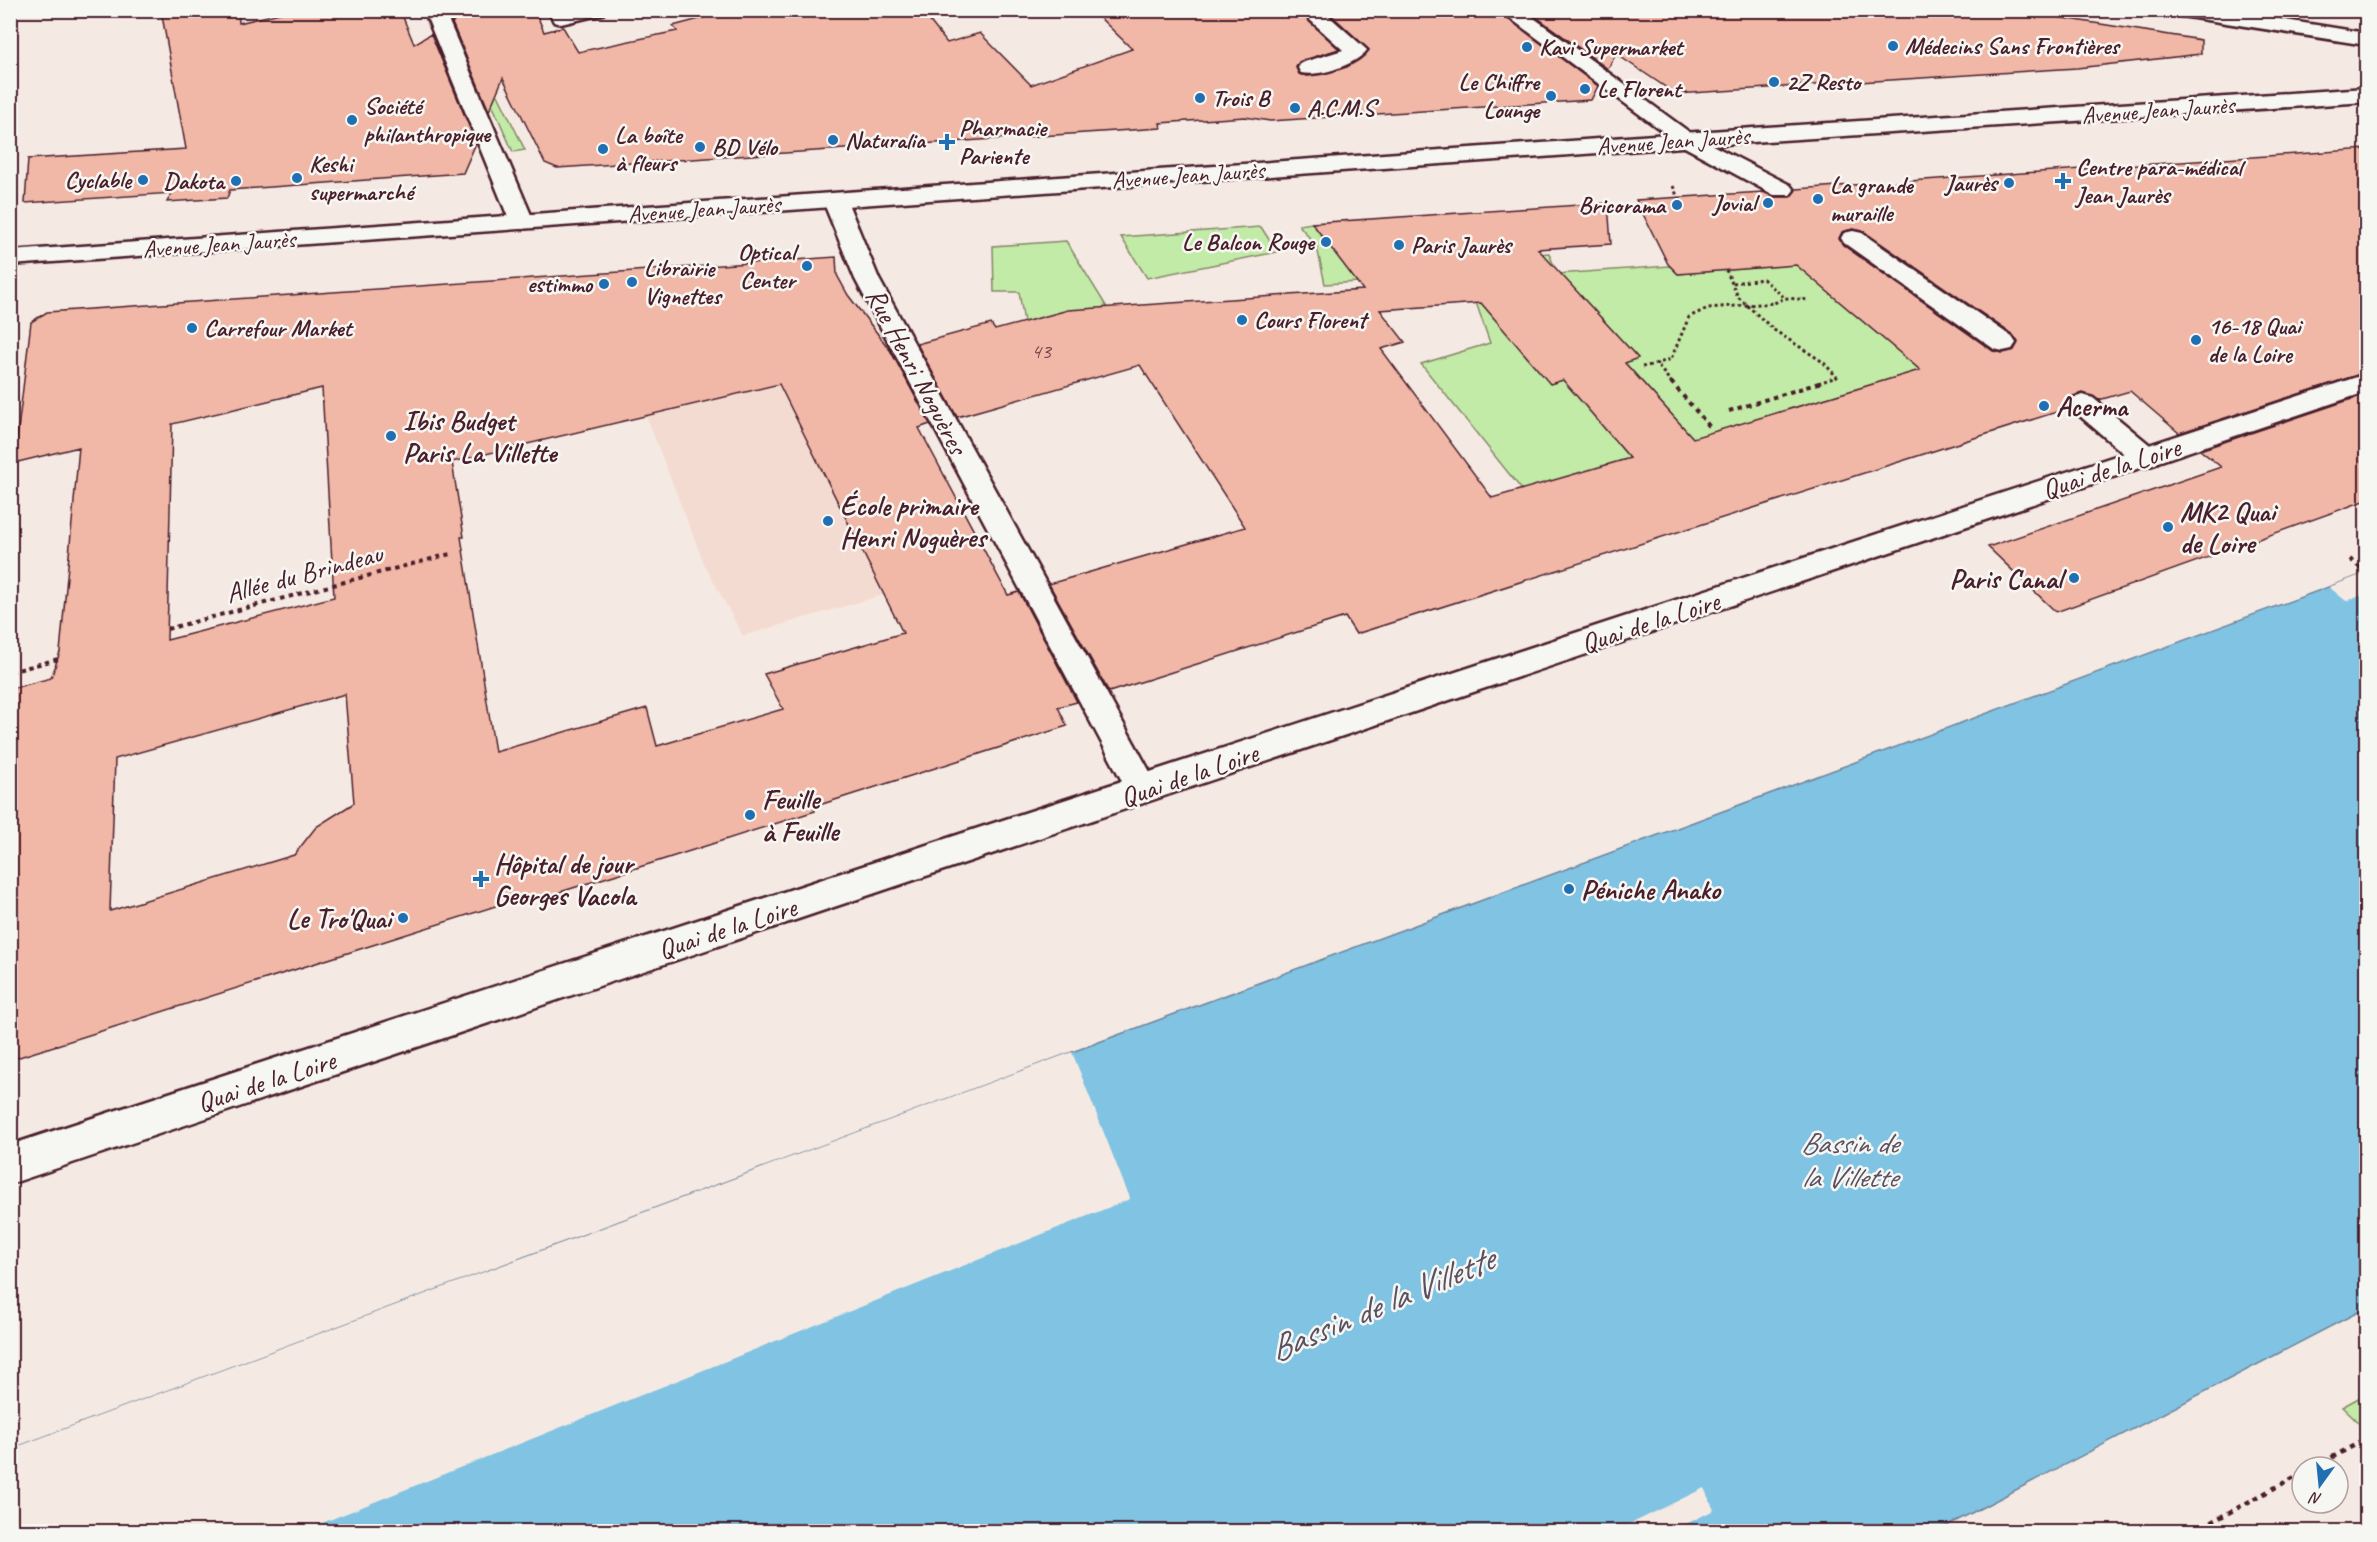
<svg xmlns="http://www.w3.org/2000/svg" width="2377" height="1542" viewBox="0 0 2377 1542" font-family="Caveat,sans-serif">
	<rect width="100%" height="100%" fill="#f5eae3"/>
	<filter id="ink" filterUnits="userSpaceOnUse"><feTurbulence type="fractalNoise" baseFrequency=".0167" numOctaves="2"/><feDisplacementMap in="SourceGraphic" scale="12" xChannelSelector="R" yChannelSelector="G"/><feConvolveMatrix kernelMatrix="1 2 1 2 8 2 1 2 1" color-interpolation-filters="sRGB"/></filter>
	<g filter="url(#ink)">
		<path fill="#f4dbd1" d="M880 355 921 584 743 636 705 566 646 416 779 384Z"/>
		<path fill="#c1eba7" stroke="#868569" stroke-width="1.5" d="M497 93 525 150 513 152 488 95Z
			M1312 223 1358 282 1325 284 1317 247 1299 225Z
			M1261 227 1277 252 1147 278 1121 237Z
			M1066 241 1108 309 1062 312 1024 322 1019 292H994L993 246Z
			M1549 253 1557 274 1670 266 1678 274 1816 263 1920 370 1747 422 1703 449 1625 363 1637 358 1550 384 1563 380 1639 469 1522 490 1421 364 1490 343 1461 259Z
			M2366 1394V1430L2342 1407Z"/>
		<path fill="#81c3e2" stroke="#6b8199" stroke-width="1.5" d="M2366 573V1308L1937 1531 11 1532V1449L1072 1052Z"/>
		<path fill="#f5eae3" d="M2366 573V594L2346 601 2329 587Z
			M1072 1052 1130 1199 302 1531H11V1449Z
			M1704 1488 1714 1510 1672 1531H1616Z"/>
		<path fill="#f1b8a8" stroke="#4a1f2b" stroke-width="1.5" fill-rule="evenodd" d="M161 10H238L239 23 292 10H400L414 44 431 34 476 143 463 173 230 190 227 198 167 202 172 193 25 203 28 159 186 149Z
			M470 10H535L544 32 563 27 578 52 677 31 673 26 722 13 725 17 748 10H921L947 43 980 33 1031 85 1132 49 1092 10H1297L1339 49 1299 62 1296 67 1299 74 1308 76 1347 67 1369 50 1326 10H1497L1598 86 1591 100 1270 121 1245 117 1160 123 1161 128 557 168 545 163 503 78 489 111 452 23Z
			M1527 10H2013L2201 40V54L2077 68 1676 94 1616 54 1608 69Z
			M2367 149V372L2179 433 2130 391 2099 400 2082 393 2071 397 2068 403 2069 408 1356 634 1345 617 1109 692 1049 584 1245 527 1140 365 957 417 917 344 991 324 995 330 1068 310 1363 290 1312 223 1608 203 1611 244 1538 249 1638 358 1625 363 1693 438 1920 370 1796 265 1678 274 1668 264 1636 200 1763 192 1774 197H1790L1796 189ZM1853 229 1863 231 2013 335 2018 342 2014 350 2003 353 1993 351 1843 245 1839 239 1842 232ZM1481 303 1550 384 1563 380 1630 458 1492 498 1381 349 1405 342 1380 310Z
			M836 257 837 275 848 295 890 350 930 424 919 428 1008 595 1019 592 1077 702 1058 707 1067 726 813 807 815 811 665 859 522 904 521 898 10 1060V689L51 678 60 652 79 447 14 463 31 322 47 312ZM779 384 903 633 764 674 783 709 657 746 647 708 495 752 461 537H464L452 462ZM322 388 334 597 167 640 172 424ZM345 694 354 803 316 827 294 855 110 911 115 759Z
			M2367 394V500L2056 612 1988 547 2221 467 2200 450Z"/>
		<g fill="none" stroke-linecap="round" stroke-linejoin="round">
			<g stroke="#4a1f2b" stroke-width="5">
				<path id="lane" d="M548 10H606L603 14 561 24 554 22Z
					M1299 10H1322L1367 50C1356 65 1319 77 1301 73L1298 68 1301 63 1343 50Z
					M1689 133 1790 185 1794 190 1790 195H1774L1681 145 1678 140 1681 135Z
					M1853 231 1862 233 2012 337 2016 343 2012 349 2003 351 1994 349 1844 243 1841 238 1844 233Z
					M2083 395 2093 398 2156 450 2160 457 2156 464 2146 467 2136 464 2073 410 2070 404 2073 398Z"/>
			</g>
			<g stroke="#4a1f2b" stroke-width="5">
				<path id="street" d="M424 10H444L534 222 530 227 522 229 514 227 510 222Z
					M1499 10H1523L1700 140 1697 145H1681Z
					M2171 10H2223L2366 33V45L2181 16Z
					M835 194 843 196 847 201 879 279 1150 772 2366 374V392L10 1184V1145L1122 781 855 279 823 201 827 196Z"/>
			</g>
			<g stroke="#4a1f2b" stroke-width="5">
				<path id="primary" d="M2366 88V102L1767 141 10 265V251L1767 127Z"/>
			</g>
			<path stroke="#4a1f2b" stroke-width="3" stroke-dasharray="3 3" stroke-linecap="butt" d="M10 14 30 10
				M1673 186 1678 198
				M1726 270 1738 297 1774 330 1823 362 1837 377 1818 383
				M1733 283 1763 279 1785 298
				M1642 367 1656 364
				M1672 383 1656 364 1671 359 1689 317 1708 308 1774 303 1785 298 1809 300"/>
			<path stroke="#4a1f2b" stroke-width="4" stroke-dasharray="4.5 4.5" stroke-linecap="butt" d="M1671 382 1710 427
				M1729 411 1822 382
				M2350 559 2366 573
				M167 629 450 554
				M10 672 58 659"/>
			<path stroke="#4a1f2b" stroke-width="4.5" stroke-dasharray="5 5" stroke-linecap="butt" d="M2314 1467 2366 1439
				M2193 1532 2302 1473"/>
			<use href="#lane" fill="#f6f6f2" fill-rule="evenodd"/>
			<use href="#street" fill="#f6f6f2" fill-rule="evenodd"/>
			<use href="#primary" fill="#f6f6f2" fill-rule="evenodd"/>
		</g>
	</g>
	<g fill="#1f6fb2" stroke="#f6f6f2" stroke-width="2">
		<circle cx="1893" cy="46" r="6"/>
		<circle cx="1527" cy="47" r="6"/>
		<circle cx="1774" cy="82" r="6"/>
		<circle cx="1585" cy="89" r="6"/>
		<circle cx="1551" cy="96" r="6"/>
		<circle cx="1200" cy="98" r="6"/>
		<circle cx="1295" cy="108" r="6"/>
		<circle cx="352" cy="120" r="6"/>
		<circle cx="833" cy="140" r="6"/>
		<path d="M944 133h6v6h6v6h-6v6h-6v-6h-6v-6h6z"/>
		<circle cx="700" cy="147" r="6"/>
		<circle cx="603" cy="149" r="6"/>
		<circle cx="297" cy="178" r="6"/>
		<circle cx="143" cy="180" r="6"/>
		<circle cx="236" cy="181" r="6"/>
		<path d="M2060 172h6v6h6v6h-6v6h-6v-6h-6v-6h6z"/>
		<circle cx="2009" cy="183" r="6"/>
		<circle cx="1818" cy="199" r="6"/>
		<circle cx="1768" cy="203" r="6"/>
		<circle cx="1677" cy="205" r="6"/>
		<circle cx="1326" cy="242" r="6"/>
		<circle cx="1399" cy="245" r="6"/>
		<circle cx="807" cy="266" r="6"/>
		<circle cx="632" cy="282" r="6"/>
		<circle cx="604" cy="284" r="6"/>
		<circle cx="1242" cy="320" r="6"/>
		<circle cx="192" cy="328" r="6"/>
		<circle cx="2196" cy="340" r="6"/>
		<circle cx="2044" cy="406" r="6"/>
		<circle cx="391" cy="436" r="6"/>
		<circle cx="828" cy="521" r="6"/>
		<circle cx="2168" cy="527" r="6"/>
		<circle cx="2074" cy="578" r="6"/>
		<circle cx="750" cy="815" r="6"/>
		<path d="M478 870h6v6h6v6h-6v6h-6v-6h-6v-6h6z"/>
		<circle cx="1569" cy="889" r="6"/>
		<circle cx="403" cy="918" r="6"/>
	</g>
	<g text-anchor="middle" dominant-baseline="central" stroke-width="5" stroke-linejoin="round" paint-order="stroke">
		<g font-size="22" fill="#74454a">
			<text x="1041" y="351">43</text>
		</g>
		<g font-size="24" font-weight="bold" fill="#4a1f2b" stroke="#f6f6f2" text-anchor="start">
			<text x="1905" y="46">Médecins Sans Frontières</text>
			<text x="1539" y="47">Kavi Supermarket</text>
			<text x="1539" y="82" text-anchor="end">Le Chiffre<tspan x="1539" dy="28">Lounge</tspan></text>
			<text x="1786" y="82">2Z Resto</text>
			<text x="1597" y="89">Le Florent</text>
			<text x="1212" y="98">Trois B</text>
			<text x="364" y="106">Société<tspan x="364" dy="28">philanthropique</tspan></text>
			<text x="1307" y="108">A.C.M.S</text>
			<text x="959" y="128">Pharmacie<tspan x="959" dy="28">Pariente</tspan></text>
			<text x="615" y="135">La boîte<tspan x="615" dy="28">à fleurs</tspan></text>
			<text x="845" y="140">Naturalia</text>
			<text x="712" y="147">BD Vélo</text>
			<text x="309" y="164">Keshi<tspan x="309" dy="28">supermarché</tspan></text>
			<text x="2076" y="167">Centre para-médical<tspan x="2076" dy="28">Jean Jaurès</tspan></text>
			<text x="131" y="180" text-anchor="end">Cyclable</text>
			<text x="224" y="181" text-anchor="end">Dakota</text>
			<text x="1997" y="183" text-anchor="end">Jaurès</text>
			<text x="1830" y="185">La grande<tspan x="1830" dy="28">muraille</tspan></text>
			<text x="1756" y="203" text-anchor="end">Jovial</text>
			<text x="1665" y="205" text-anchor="end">Bricorama</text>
			<text x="1314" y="242" text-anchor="end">Le Balcon Rouge</text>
			<text x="1411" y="245">Paris Jaurès</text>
			<text x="795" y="252" text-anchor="end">Optical<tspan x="795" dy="28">Center</tspan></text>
			<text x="644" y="268">Librairie<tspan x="644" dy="28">Vignettes</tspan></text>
			<text x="592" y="284" text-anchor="end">estimmo</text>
			<text x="1254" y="320">Cours Florent</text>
			<text x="2208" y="326">16-18 Quai<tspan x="2208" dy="28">de la Loire</tspan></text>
			<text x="204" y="328">Carrefour Market</text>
		</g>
		<g font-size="24" fill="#4a1f2b" stroke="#f6f6f2">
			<text transform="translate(2158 110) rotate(-4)">Avenue Jean Jaurès</text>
			<text transform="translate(1673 141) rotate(-4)">Avenue Jean Jaurès</text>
			<text transform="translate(1188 175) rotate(-4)">Avenue Jean Jaurès</text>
			<text transform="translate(704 209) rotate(-4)">Avenue Jean Jaurès</text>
			<text transform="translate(219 244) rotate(-4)">Avenue Jean Jaurès</text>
		</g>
		<g font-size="28" fill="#4a1f2b" stroke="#f6f6f2">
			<text transform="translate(917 371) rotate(62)">Rue Henri Noguères</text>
			<text transform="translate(2111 468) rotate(-18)">Quai de la Loire</text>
			<text transform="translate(304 573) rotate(-15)">Allée du Brindeau</text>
			<text transform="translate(1650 622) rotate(-18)">Quai de la Loire</text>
			<text transform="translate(1189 775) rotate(-19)">Quai de la Loire</text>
			<text transform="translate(727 928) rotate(-18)">Quai de la Loire</text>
			<text transform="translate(266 1081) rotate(-18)">Quai de la Loire</text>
		</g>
		<g font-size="28" font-weight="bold" fill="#4a1f2b" stroke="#f6f6f2" text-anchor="start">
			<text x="2056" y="406">Acerma</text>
			<text x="403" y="420">Ibis Budget<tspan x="403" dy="32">Paris La Villette</tspan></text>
			<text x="840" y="505">École primaire<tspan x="840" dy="32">Henri Noguères</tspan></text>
			<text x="2180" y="511">MK2 Quai<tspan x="2180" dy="32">de Loire</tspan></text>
			<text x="2062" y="578" text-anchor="end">Paris Canal</text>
			<text x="762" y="799">Feuille<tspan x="762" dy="32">à Feuille</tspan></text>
			<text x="494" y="863">Hôpital de jour<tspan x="494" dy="32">Georges Vacola</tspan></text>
			<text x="1581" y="889">Péniche Anako</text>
			<text x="391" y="918" text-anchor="end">Le Tro'Quai</text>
		</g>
		<g font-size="30" font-style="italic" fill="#5a5062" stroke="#f6f6f2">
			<text x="1849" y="1143">Bassin de<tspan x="1849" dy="34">la Villette</tspan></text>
		</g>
		<g font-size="36" font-style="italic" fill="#5a5062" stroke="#f6f6f2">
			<text transform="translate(1381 1304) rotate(-23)">Bassin de la Villette</text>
		</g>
	</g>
	<rect width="2377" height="1542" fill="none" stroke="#f6f6f2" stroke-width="36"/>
	<rect x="18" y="18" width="2341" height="1506" fill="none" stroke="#4a1f2b" stroke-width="2" filter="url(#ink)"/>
	<g transform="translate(2320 1485) rotate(195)"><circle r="28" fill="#f6f6f2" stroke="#b1a0a2" stroke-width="1.5"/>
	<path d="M0-4.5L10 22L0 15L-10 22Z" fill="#1f6fb2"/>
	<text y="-9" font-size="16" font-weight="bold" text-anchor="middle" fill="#4a1f2b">N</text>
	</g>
</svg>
